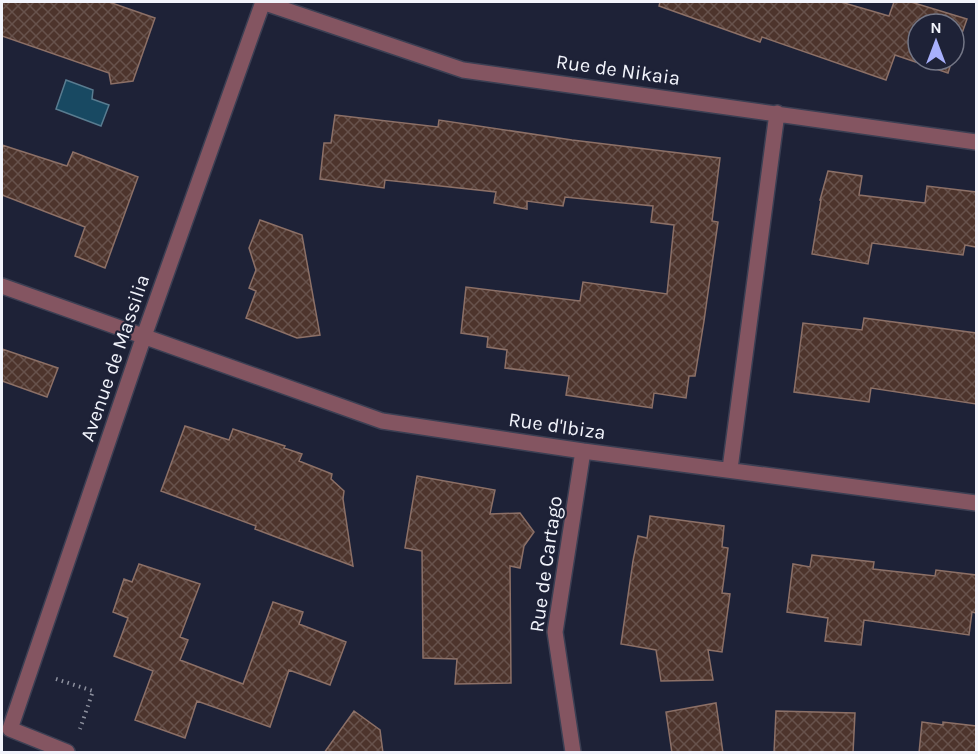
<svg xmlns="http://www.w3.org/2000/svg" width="978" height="754" viewBox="0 0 978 754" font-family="Karla,sans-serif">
	<defs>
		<pattern id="building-cross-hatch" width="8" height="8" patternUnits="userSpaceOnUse" patternTransform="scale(1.5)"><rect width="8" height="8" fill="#4d342c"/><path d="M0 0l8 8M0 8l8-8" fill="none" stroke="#67524c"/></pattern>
	</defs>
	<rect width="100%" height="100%" fill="#1e2237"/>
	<path fill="#184962" stroke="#597c90" stroke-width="1.5" d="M66 80 93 90 92 99 109 105 101 126 56 109Z"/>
	<path fill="url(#building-cross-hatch)" stroke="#8c7067" stroke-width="1.5" d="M2 2H109L155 18 133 81 111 84 109 73 2 36Z
		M660 2H841L889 16 894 2H911L967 19 954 56V24H918V60H952L948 73 895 55 886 80 762 37 760 42 659 6Z
		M335 115 438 127 439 120 572 140 720 158 712 221 718 222 704 321 695 376H689L686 398 654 393 652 408 566 395 569 376 505 368 507 350 487 347 488 337 461 333 466 287 580 301 583 282 667 294 674 225 651 222 653 206 565 197 563 206 527 201V209L494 203 496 192 385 180 384 188 320 179 324 143H331Z
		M2 145 67 166 73 152 138 177 105 268 75 256 85 227 2 195Z
		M828 171 862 176 859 195 925 203 927 186 976 192V247L965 245 963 255 872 243 868 264 812 254 821 200H820Z
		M260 220 302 235 320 335 297 338 246 318 256 291 249 288 256 270 249 248Z
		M864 318 976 333V404L871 388 869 402 794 392 803 323 862 330Z
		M2 349 58 368 47 397 2 381Z
		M185 426 229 440 233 429 285 446 284 448 302 454 299 461 332 474 331 479 344 491 343 499 353 566 255 529 256 526 161 491Z
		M417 476 495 490 490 514 520 513 534 532 524 546 520 568 510 566 511 683 455 684 457 659 423 658 422 551 405 548Z
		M650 516 724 526 722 547 728 548 722 593 730 594 722 652 708 650 713 680 661 681 656 650 621 644 633 561 638 536 647 538Z
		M812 555 874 562 873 569 935 576 936 570 976 575V613L972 612 969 635 864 620 861 645 825 641 828 618 787 612 793 564 810 567Z
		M139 564 200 584 180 637 188 640 180 660 243 684 273 602 303 612 299 624 346 642 330 685 289 670 270 727 197 701 185 738 135 720 153 671 114 656 128 618 113 612 124 579 132 582Z
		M716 703 723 753H672L666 712Z
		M354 711 380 730 383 753H324Z
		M776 711 855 713 853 753H774Z
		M922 722 943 725V722L976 726V753H919Z"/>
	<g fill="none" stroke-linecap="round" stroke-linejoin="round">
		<g stroke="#3c3f53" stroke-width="18">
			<path id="street" d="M262 2 463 70 976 142
				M2 286 382 421 583 451 976 503
				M730 469 777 113
				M10 729 144 336 263 2
				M10 729 67 752
				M573 752 555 632 583 451"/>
		</g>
		<path stroke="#8d909e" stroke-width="4" stroke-dasharray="1.5 4.5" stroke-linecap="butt" d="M56 679 93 691 80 729"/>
		<use href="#street" stroke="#845561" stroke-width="15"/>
	</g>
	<g text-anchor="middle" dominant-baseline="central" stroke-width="4.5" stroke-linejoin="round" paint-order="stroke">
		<g font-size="20" fill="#f2f4fc" stroke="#1e2237">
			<text transform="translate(618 70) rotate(8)">Rue de Nikaia</text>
			<text transform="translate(115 358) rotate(-71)">Avenue de Massilia</text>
			<text transform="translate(557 426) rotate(8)">Rue d'Ibiza</text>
			<text transform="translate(546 564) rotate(-82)">Rue de Cartago</text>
		</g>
	</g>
	<rect width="978" height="754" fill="none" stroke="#f2f4fc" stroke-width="6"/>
	<g transform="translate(936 42)"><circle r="28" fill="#1e2237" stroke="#737686" stroke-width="1.5"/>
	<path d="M0-4.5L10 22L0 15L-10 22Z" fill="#a8b0fc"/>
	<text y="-9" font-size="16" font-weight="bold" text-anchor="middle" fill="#f2f4fc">N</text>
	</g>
</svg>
